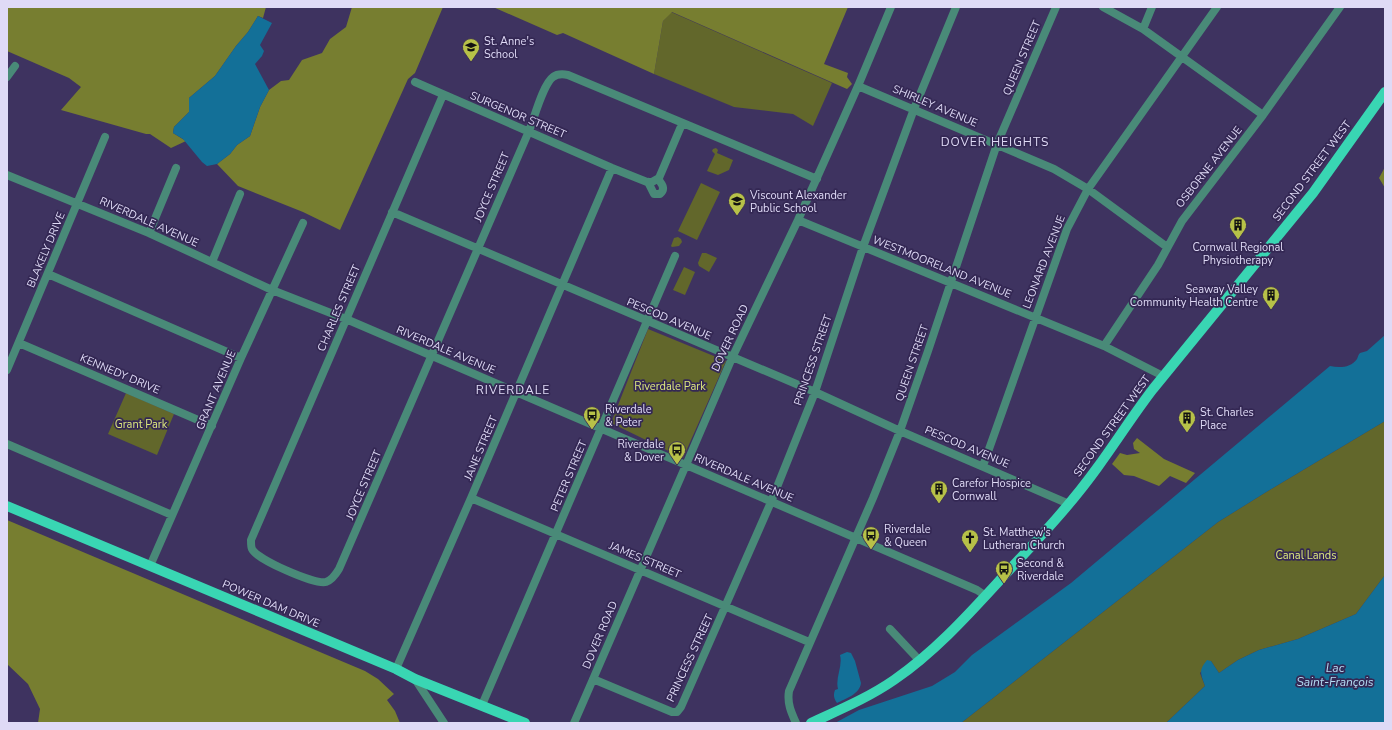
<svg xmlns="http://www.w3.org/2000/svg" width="1392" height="730" viewBox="0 0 1392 730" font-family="'Nunito Sans',sans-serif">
	<rect width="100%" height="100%" fill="#3e3360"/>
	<path fill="#62672b" d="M671 12 832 83 813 126 793 114 734 107 654 74 663 21Z
		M716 148 718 150 717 153 733 160 729 170 718 175 707 171 715 154 712 151 713 149Z
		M701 183 720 192 697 240 678 231Z
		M678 237 681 239 682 242 679 246 672 247 671 246 674 238Z
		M702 253H706L717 258 709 272 699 266 698 263Z
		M684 267 695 272 685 295 673 290Z
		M648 329 726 361 683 458 611 423Z
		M126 393 174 414 157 455 108 434Z
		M1385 421V575L1356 614 1298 639 1259 650 1238 660 1219 673 1211 661 1200 673 1205 686 1166 723H961L1218 522 1263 494Z"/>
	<path fill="#777e30" d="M7 7H266L263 18 258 16 248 32 236 46 215 76 189 98V112L174 127 173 133 186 141 171 148 150 134H146L61 110 81 87 69 78 7 51Z
		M352 7H443L415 73 408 79 340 230 303 212 238 186 217 164 230 154 237 145 250 136 260 107 269 90 281 81 289 80 302 60 322 53 330 39 346 27Z
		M493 7H848L824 64 848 73 847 77 852 84 847 89 672 12 663 21 654 74 563 33 557 35Z
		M1385 167V188L1379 178Z
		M1137 438 1164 459 1195 473 1186 483 1170 476 1159 486 1134 476 1124 475 1112 464 1120 453 1127 455 1140 453 1134 449 1133 443Z
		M7 520 365 671 378 679 394 694 387 700 395 711 400 723H38L40 709 28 684 7 664Z"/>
	<path fill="#137098" d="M258 16 272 23 260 45 264 51 262 56 255 64 269 90 260 107 250 136 237 145 230 154 217 164 207 166 202 162 183 139 173 133 174 127 189 112V98L215 76 236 46 248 32Z
		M1385 335V421L1263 494 1218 522 961 723H835L859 710 932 686 955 672 972 655 1071 583 1330 366C1339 368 1351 368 1357 359 1358 357 1358 355 1360 353L1367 351Z
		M1385 575V723H1166L1205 686C1201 674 1198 671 1207 660L1211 661 1219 673 1238 660 1259 650 1298 639 1356 614Z
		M847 652 851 653 855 661 861 683C860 694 845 699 837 703 834 699 833 695 835 690L838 689C835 678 843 666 840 655Z"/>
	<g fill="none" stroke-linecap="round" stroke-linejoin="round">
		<path stroke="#498a78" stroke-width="8" d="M1103 7 1143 29 1263 115
			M1143 29 1152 7
			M7 77 15 66
			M415 82 612 168 647 182H652L659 178 682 124
			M858 86 1054 169 1088 189 1167 247
			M443 95 251 540C251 542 251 547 252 549 256 559 315 585 326 582 332 580 336 574 339 569L529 131C534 119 543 84 553 77 557 74 563 74 568 75L817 179
			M7 175 149 233 272 290 346 319 977 590 986 596
			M648 182 654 194H660C666 189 662 184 658 179
			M392 212 815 392 900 431 1069 504
			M798 220 1104 346 1163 376
			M149 233 176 168
			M212 262 240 194
			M48 274 241 358
			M19 343 212 426
			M1104 346 1158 265 1182 221 1263 115 1340 7
			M7 370 105 137
			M7 444 172 515
			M983 466 1067 229 1088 189 1217 7
			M471 498 809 642
			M150 566 241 358 303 223
			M890 629 920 661
			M396 669 471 498 612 168
			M415 679 444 723
			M593 679 672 712H677L681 707 771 502 815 392 863 247 914 109 956 7
			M482 705 675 256
			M574 723 686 465 732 358 798 220 858 86 891 7
			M796 723C791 712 787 703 789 691L873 498 900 431 928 351 997 144 1056 7"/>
		<path stroke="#39d6b3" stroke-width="10" d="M7 506 396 669 415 679 525 723
			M811 723C839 710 868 698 894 680 939 649 975 607 1012 567 1042 535 1071 504 1097 468 1116 442 1133 415 1153 389L1313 193 1385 92"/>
	</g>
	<defs>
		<g id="school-pin" transform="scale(0.9)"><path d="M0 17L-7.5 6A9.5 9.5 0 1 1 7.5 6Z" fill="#b7c148" stroke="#342854"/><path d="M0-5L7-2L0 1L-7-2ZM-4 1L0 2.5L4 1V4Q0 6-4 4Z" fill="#111"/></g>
		<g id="building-pin" transform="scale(0.9)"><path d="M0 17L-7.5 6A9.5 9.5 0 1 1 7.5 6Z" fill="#b7c148" stroke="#342854"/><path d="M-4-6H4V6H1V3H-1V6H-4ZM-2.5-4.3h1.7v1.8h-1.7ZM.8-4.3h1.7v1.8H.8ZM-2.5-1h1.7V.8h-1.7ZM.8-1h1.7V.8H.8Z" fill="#111"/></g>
		<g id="bus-pin" transform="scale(0.9)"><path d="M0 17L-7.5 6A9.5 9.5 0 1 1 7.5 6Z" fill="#b7c148" stroke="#342854"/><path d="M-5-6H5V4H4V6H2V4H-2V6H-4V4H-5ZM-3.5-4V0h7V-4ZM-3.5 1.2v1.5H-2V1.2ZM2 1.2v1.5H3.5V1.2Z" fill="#111"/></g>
		<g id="church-pin" transform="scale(0.9)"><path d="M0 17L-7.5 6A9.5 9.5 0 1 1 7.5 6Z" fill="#b7c148" stroke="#342854"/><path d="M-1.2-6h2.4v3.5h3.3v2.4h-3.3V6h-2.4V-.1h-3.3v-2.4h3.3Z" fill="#111"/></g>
	</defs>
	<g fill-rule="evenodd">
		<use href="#school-pin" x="471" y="47"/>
		<use href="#school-pin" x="737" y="201"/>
		<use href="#building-pin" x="1238" y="225"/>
		<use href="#building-pin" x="1271" y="295"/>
		<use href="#bus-pin" x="592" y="415"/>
		<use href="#building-pin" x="1187" y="418"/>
		<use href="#bus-pin" x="677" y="450"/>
		<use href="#building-pin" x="939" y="489"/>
		<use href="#bus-pin" x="871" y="535"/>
		<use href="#church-pin" x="970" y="538"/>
		<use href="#bus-pin" x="1004" y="569"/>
	</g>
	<g text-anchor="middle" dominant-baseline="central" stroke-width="3.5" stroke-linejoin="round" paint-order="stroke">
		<g font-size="11" fill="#dfdaf6" stroke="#342854" text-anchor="start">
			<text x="484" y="41">St. Anne's<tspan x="484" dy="13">School</tspan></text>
			<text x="750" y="195">Viscount Alexander<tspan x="750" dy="13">Public School</tspan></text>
			<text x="1238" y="247" text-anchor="middle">Cornwall Regional<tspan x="1238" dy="13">Physiotherapy</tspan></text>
			<text x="1258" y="289" text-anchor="end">Seaway Valley<tspan x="1258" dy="13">Community Health Centre</tspan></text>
			<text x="605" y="409">Riverdale<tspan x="605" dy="13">&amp; Peter</tspan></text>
			<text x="1200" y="412">St. Charles<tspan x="1200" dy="13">Place</tspan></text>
			<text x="664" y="444" text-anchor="end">Riverdale<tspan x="664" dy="13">&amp; Dover</tspan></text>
			<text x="952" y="483">Carefor Hospice<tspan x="952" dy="13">Cornwall</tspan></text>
			<text x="884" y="529">Riverdale<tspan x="884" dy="13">&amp; Queen</tspan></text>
			<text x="983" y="532">St. Matthew's<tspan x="983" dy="13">Lutheran Church</tspan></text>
			<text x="1017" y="563">Second &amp;<tspan x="1017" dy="13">Riverdale</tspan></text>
		</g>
		<g font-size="11" fill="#dfdaf6" stroke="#342854">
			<text transform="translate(1022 58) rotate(-67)">QUEEN STREET</text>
			<text transform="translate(935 106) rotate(23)">SHIRLEY AVENUE</text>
			<text transform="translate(518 115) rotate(23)">SURGENOR STREET</text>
			<text transform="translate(1209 167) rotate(-52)">OSBORNE AVENUE</text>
			<text transform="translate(1312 171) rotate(-53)">SECOND STREET WEST</text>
			<text transform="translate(492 187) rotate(-67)">JOYCE STREET</text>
			<text transform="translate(149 222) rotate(24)">RIVERDALE AVENUE</text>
			<text transform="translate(46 250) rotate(-67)">BLAKELY DRIVE</text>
			<text transform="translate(1044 262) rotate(-69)">LEONARD AVENUE</text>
			<text transform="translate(942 267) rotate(22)">WESTMOORELAND AVENUE</text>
			<text transform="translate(339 308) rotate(-67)">CHARLES STREET</text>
			<text transform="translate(669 319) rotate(23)">PESCOD AVENUE</text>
			<text transform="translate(730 338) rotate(-65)">DOVER ROAD</text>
			<text transform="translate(446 350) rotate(23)">RIVERDALE AVENUE</text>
			<text transform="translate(813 360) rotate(-71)">PRINCESS STREET</text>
			<text transform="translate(912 363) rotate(-71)">QUEEN STREET</text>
			<text transform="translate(120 374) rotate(23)">KENNEDY DRIVE</text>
			<text transform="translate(216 390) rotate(-67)">GRANT AVENUE</text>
			<text transform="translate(1112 426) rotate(-54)">SECOND STREET WEST</text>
			<text transform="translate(967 447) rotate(23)">PESCOD AVENUE</text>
			<text transform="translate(481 448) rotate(-67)">JANE STREET</text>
			<text transform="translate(569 476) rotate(-67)">PETER STREET</text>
			<text transform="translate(744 478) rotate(23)">RIVERDALE AVENUE</text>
			<text transform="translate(364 485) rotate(-67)">JOYCE STREET</text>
			<text transform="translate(645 560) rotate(23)">JAMES STREET</text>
			<text transform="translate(271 604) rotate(23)">POWER DAM DRIVE</text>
			<text transform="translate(600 635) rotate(-67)">DOVER ROAD</text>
			<text transform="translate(690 658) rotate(-65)">PRINCESS STREET</text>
		</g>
		<g font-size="11" fill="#dde87d" stroke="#342854">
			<text x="670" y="386">Riverdale Park</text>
			<text x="141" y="424">Grant Park</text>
			<text x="1306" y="555">Canal Lands</text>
		</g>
		<g font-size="12" letter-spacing="1" fill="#dfdaf6" stroke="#342854">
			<text x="995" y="142">DOVER HEIGHTS</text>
			<text x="513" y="390">RIVERDALE</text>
		</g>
		<g font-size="12" font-style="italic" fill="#b4dcf3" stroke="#342854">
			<text x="1335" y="668">Lac<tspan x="1335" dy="14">Saint-François</tspan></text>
		</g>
	</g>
	<rect width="1392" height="730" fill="none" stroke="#dfdaf6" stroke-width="16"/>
</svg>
